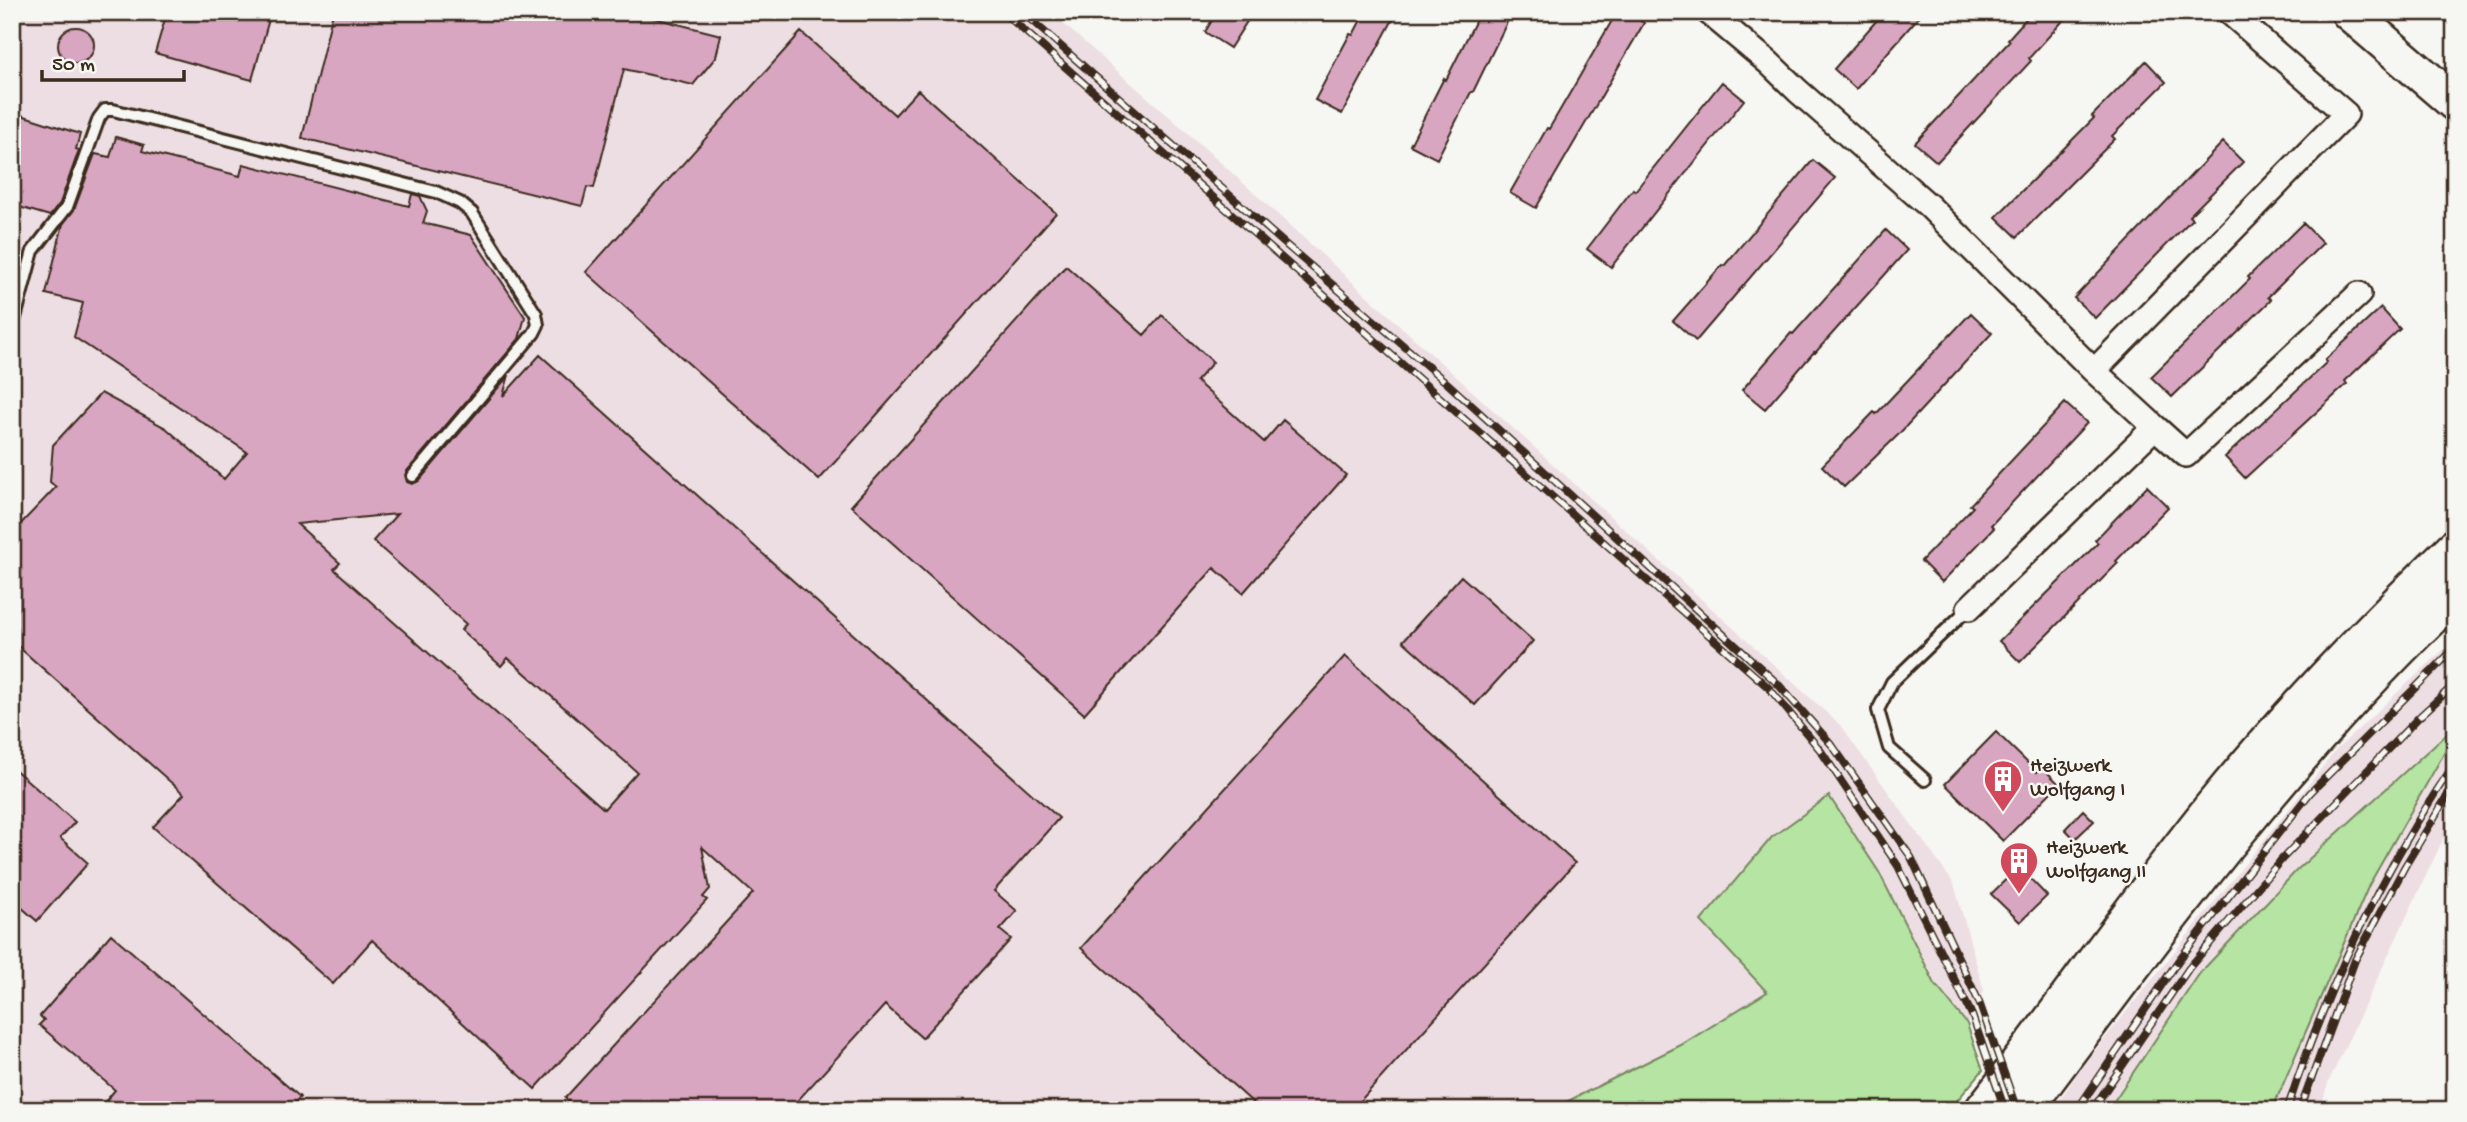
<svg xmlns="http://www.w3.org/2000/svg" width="2467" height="1122" viewBox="0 0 2467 1122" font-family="'Gochi Hand',sans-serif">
	<rect width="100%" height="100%" fill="#f6f6f2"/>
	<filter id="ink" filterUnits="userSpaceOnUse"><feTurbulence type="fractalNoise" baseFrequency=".0143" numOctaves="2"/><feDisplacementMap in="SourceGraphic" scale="14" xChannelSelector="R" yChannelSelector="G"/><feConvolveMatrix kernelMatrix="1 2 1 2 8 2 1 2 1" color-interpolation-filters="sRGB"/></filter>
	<g filter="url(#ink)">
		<path fill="#eddee3" d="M12 12H1050L1189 134 1840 725 1954 884 1984 991 1967 1024 1935 984 1880 872 1830 800 1913 1110H12Z
			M2455 639V726L2297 870 2200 973 2108 1110H2053L2078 1072 2337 749Z
			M2455 735V819L2447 831 2328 1083 2320 1110H2272L2365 893Z"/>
		<path fill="#b5e4a3" stroke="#788760" stroke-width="2" d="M2455 726V734L2369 885 2272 1110H2108L2200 973 2297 870Z
			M1829 796 1879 872 1935 984 1967 1024 1983 1070 1949 1110H1550L1681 1045 1767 992 1701 921 1772 837Z"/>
		<path fill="#d9a6c1" stroke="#3b2a1e" stroke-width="2" fill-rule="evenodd" d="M167 12H271L252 80 155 53Z
			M333 12H642V15L721 35 716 57 693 85 624 69 594 188 587 187 582 206 302 138Z
			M1217 12H1253L1230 48 1205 32Z
			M1365 12H1397L1342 114 1315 100 1350 34 1353 35Z
			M1480 12H1512L1473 92H1471L1437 159 1410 145 1444 78 1446 80Z
			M1617 12H1625L1644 23 1536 208 1510 193 1547 128 1549 129Z
			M1884 12H1923L1856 89 1834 69Z
			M2032 12H2071L2029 58 2031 61 1937 162 1915 143 2010 41 2008 39Z
			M58 45a18 18 0 1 1 36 0a18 18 0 1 1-36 0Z
			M801 32 895 115 918 90 1056 213 819 480 586 272Z
			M2146 61 2166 82 2112 136 2115 139 2017 237 1996 217 2094 118 2092 116Z
			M1722 82 1744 100 1611 267 1587 249 1633 189 1635 191Z
			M12 112 80 134 76 149 79 150 60 203 50 216 12 205Z
			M116 137 144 145 142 151 240 176 243 164 409 206 412 194 420 196 427 211 423 223 471 235 525 317 519 339 407 471 405 475 407 482 412 484 419 481 509 375 503 396 540 355 1059 818 994 891 1017 911 1000 930 1011 939 922 1038 885 1005 789 1110H578L565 1098 753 893 702 847 710 889 703 897 707 900 535 1089 372 940 333 984 153 827 184 794 12 641V533L56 487 50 482 53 445 101 393 166 428 224 479 247 452 74 337 83 303 46 294 63 224 74 210 95 154 110 157ZM397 514 373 541 466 624 461 630 501 666 508 658 637 772 604 809 334 569 340 563 297 524Z
			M2223 142 2243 162 2189 216 2192 219 2095 318 2074 298Z
			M1813 160 1835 178 1696 341 1673 321 1722 265 1724 266Z
			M2303 223 2323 243 2268 297 2271 300 2172 397 2151 377 2250 279 2248 277Z
			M1886 230 1907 250 1815 353 1814 352 1765 409 1742 390 1791 333 1793 334Z
			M1066 266 1144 335 1162 315 1213 362 1196 381 1264 442 1283 420 1346 475 1243 593 1214 568 1084 714 851 506Z
			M2381 308 2400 329 2345 381 2347 384 2245 478 2225 457 2327 362 2325 360Z
			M1971 313 1992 333 1898 435 1844 487 1822 466 1874 412 1876 414Z
			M2065 403 2087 423 1991 525 1994 528 1942 582 1921 561 1973 507 1970 505Z
			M2147 486 2168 507 2116 561 2118 563 2020 662 1999 641 2098 543 2095 540Z
			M1461 576 1533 641 1475 705 1403 641Z
			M1345 656 1575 863 1352 1110H1261L1081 948Z
			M1996 732 2037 772 2042 767 2059 784 2003 841 1945 784Z
			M12 767 75 822 60 838 88 863 37 921 12 899Z
			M2083 810 2094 821 2075 839 2065 829Z
			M2019 867 2047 896 2020 922 1991 894Z
			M111 934 300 1097 289 1110H98L115 1090 39 1025 44 1020 40 1016Z"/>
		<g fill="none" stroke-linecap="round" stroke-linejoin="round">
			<g stroke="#3b2a1e" stroke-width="16">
				<path id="service" d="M15 318 33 251 67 207 99 118 105 110H113L436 192 460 203 472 213 536 314 538 325 534 333 413 476
					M1925 780 1889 748 1878 710 1892 682 1969 608"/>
			</g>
			<g stroke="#3b2a1e" stroke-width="28">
				<path id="minor" d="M1708 12 1769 63 1798 91 1929 206 2094 371
					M2155 427 2186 455 2359 294
					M1969 608 2155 427 2094 371 2346 114 2229 12"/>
			</g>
			<g stroke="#3b2a1e" stroke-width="40">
				<path id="primary" d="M2349 12 2455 103"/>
			</g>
			<g stroke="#3b2a1e" stroke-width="42">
				<path id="trunk" d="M1984 1110C2063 1010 2135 904 2215 805 2289 714 2371 630 2455 548
					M2023 1110C2158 930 2291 747 2455 593"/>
			</g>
			<path stroke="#3b2a1e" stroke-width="3.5" stroke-dasharray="2 5" stroke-linecap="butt" d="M2315 12 2324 20
				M2433 1110 2455 1097"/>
			<use href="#service" stroke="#f6f6f2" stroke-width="10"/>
			<use href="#minor" stroke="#f6f6f2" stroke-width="23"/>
			<use href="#primary" stroke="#f6f6f2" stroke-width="35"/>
			<use href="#trunk" stroke="#f6f6f2" stroke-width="37"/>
			<g stroke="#3b2a1e" stroke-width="8">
				<path id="rail" d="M1003 12 1769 688 1821 751 1898 866 1972 1015 2005 1110
					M1022 12 1285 244 1447 383 1777 683 1832 745 1911 857 1979 1002 2017 1110
					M2077 1110 2178 961 2310 793 2455 648
					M2092 1110 2189 968 2282 859 2418 718 2455 684
					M2287 1110C2327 987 2382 870 2455 763
					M2300 1110 2355 960 2405 866 2455 783"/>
			</g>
			<use href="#rail" stroke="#f6f6f2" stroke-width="5" stroke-dasharray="16" stroke-linecap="butt"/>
		</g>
	</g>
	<defs>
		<g id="building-pin" transform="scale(2.0125)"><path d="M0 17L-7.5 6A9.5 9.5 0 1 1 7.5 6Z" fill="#d1495b" stroke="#f6f6f2"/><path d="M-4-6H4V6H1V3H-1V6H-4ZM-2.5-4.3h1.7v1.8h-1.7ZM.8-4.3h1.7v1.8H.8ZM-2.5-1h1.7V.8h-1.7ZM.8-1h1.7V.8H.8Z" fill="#fff"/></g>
	</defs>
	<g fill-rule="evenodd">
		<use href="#building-pin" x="2003" y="779"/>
		<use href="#building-pin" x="2019" y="861"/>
	</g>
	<g text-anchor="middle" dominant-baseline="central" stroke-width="5" stroke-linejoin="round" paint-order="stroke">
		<g font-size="21" fill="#3b2a1e" stroke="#f6f6f2" text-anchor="start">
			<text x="2030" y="767">Heizwerk<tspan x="2030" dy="24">Wolfgang I</tspan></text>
			<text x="2046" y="849">Heizwerk<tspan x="2046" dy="24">Wolfgang II</tspan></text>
		</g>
	</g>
	<rect width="2467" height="1122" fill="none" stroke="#f6f6f2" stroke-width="42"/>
	<rect x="21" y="21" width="2425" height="1080" fill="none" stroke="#3b2a1e" stroke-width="2.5" filter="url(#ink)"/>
	<path d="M42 70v10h142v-10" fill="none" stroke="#3b2a1e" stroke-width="3.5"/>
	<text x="52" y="70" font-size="21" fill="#3b2a1e" stroke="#f6f6f2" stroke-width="5" paint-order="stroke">50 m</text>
</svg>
